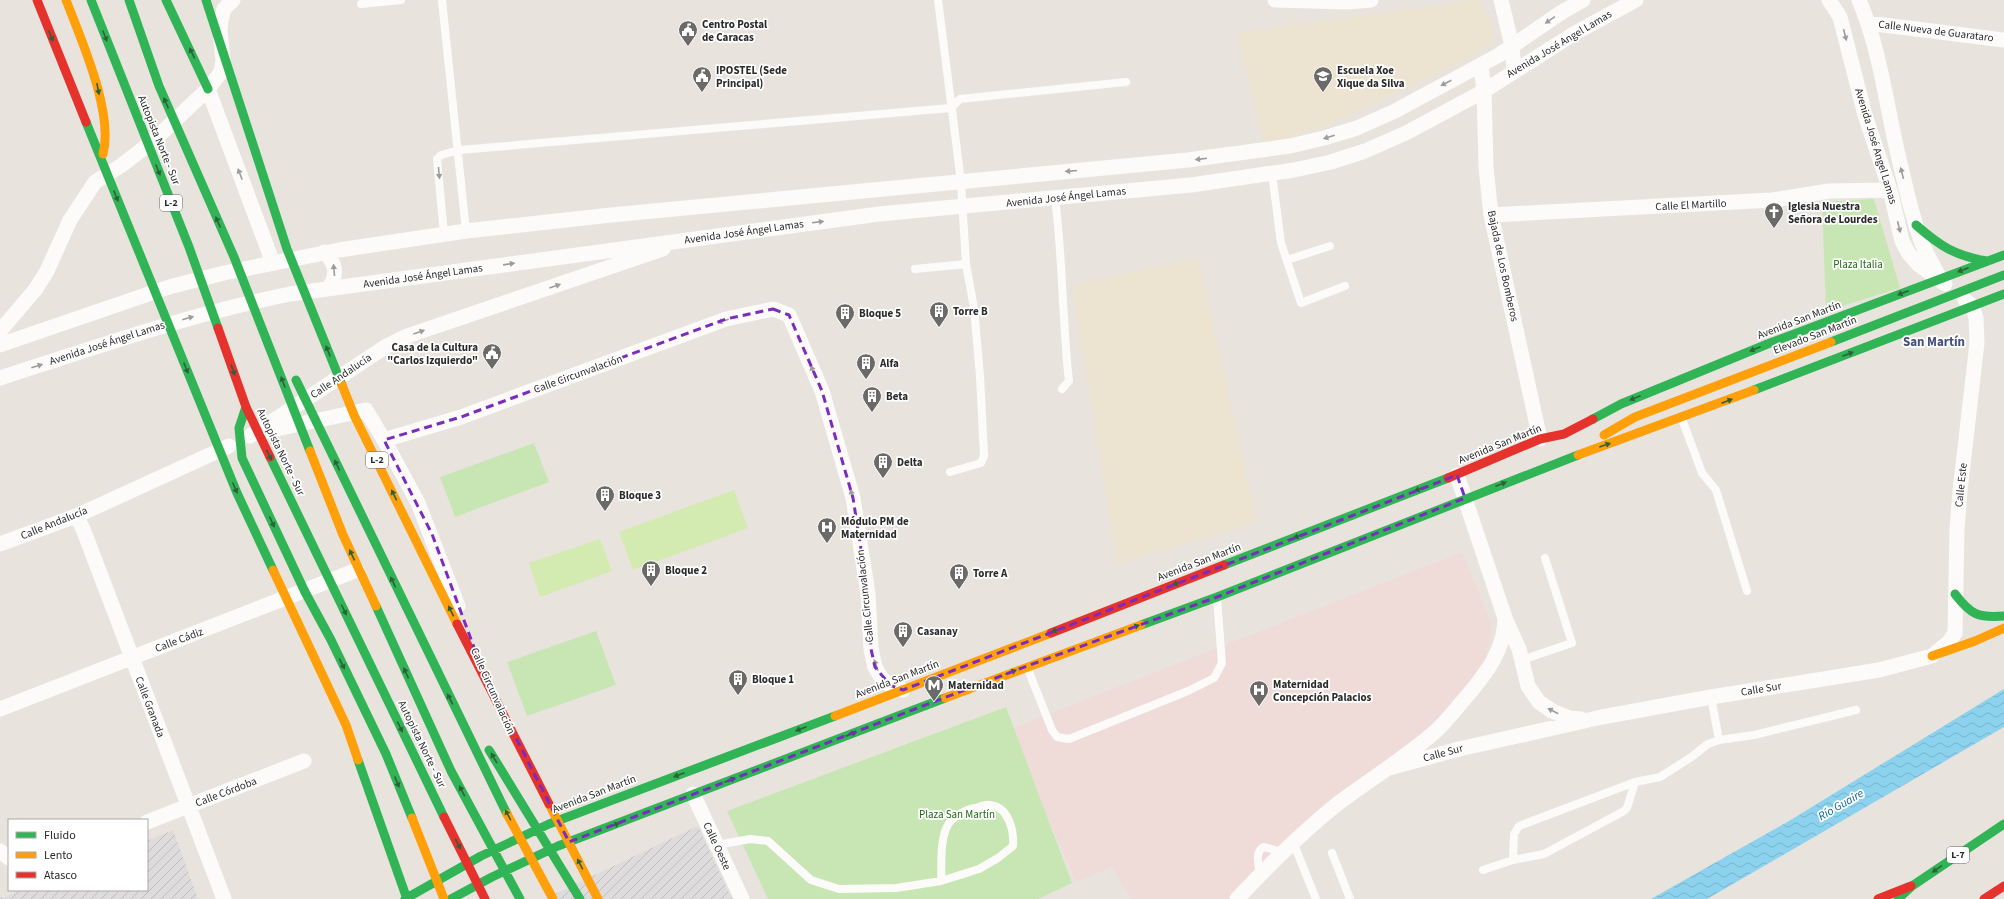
<svg xmlns="http://www.w3.org/2000/svg" width="2004" height="899" viewBox="0 0 2004 899" font-family="'Source Sans 3',sans-serif">
	<defs>
		<pattern id="industrial-furrows" width="10" height="10" patternUnits="userSpaceOnUse"><rect width="10" height="10" fill="#dedbdd"/><path d="M-1 1l2-2M0 10L10 0M9 11l2-2" fill="none" stroke="#bebcbe"/></pattern>
		<pattern id="water-waves" width="16" height="10" patternUnits="userSpaceOnUse"><rect width="16" height="10" fill="#8cd2ee"/><path d="M0 5q4-4 8 0t8 0" fill="none" stroke="#79b4cc"/></pattern>
	</defs>
	<rect width="100%" height="100%" fill="#e8e4dd"/>
	<path fill="url(#industrial-furrows)" d="M698 826 732 899H544L626 860Z
		M173 830 198 899H0V895L2 898 22 890H147V841Z"/>
	<path fill="#ece4d1" d="M1479 0 1492 26V42L1467 59 1325 126 1264 145 1237 33Z
		M1198 258 1257 522 1117 564 1072 285Z"/>
	<path fill="#efdcd9" d="M1462 552 1492 625 1486 658 1475 685 1239 899H1131L1112 867 1076 882 1010 729Z"/>
	<path fill="#c7e6b4" d="M1874 199 1900 288 1826 311 1822 202Z
		M534 443 549 482 455 517 440 477Z
		M596 631 616 685 527 716 507 662Z
		M1006 707 1072 883 1038 899H768L727 811Z"/>
	<path fill="#d3eab1" d="M734 490 748 528 633 570 619 532Z
		M600 539 612 571 540 597 529 563Z"/>
	<path fill="url(#water-waves)" d="M2004 689V727L1707 899H1651L1789 821Z"/>
	<g fill="none" stroke-linecap="round" stroke-linejoin="round">
		<path stroke="#fcfbfa" stroke-width="8" d="M442 0 466 231
			M938 0 961 182 966 264 974 308 980 376 984 456 981 463 950 472
			M361 4 401 0
			M1272 174 1281 243 1301 303 1345 286
			M1055 198C1063 259 1062 320 1069 381L1062 389
			M444 234 437 159 441 155 459 150 951 108 960 99 1126 82
			M1287 260 1330 246
			M915 269 966 264
			M1682 419 1702 473 1716 490 1747 591
			M1522 660 1572 643 1545 558
			M1027 667 1052 730 1057 737 1069 739 1188 691 1214 678 1222 663 1217 598
			M1711 697 1719 740
			M1293 842 1316 899
			M717 845 750 839 768 841 811 880 839 889 896 888 941 881 979 869 998 858 1013 846C1014 831 1009 807 990 805 986 804 979 807 975 808 967 809 954 816 949 823 939 839 942 863 941 881
			M1332 853 1350 899
			M1513 860 1514 834 1519 826 1635 782 1660 777 1690 758 1708 744 1719 740 1754 735 1856 710
			M1483 870 1513 860 1544 854 1624 811 1627 808 1635 782
			M1260 874C1259 866 1254 851 1264 847L1282 852"/>
		<path stroke="#fcfbfa" stroke-width="15" d="M1275 0 1347 2 1371 0
			M1501 0 1512 46 1514 71
			M1829 0 1840 17 1865 115 1890 190 1902 241 1909 254 1919 265 1945 284
			M1859 0C1882 54 1887 114 1902 171 1907 194 1913 218 1921 241 1926 254 1934 266 1940 279
			M1868 23 2004 40
			M1481 65 1484 91 1486 167 1491 215 1540 439
			M208 89 273 263
			M1491 215 1772 200 1829 191 1890 190
			M324 252C337 264 338 275 328 289
			M0 331 35 290 47 271 70 220 95 182 122 165 153 141 208 89 221 72 223 60 220 30 221 20 224 9 233 0
			M0 345 169 287 224 273 339 250 466 231 611 215 1188 160 1290 146 1324 138 1357 128 1395 111 1499 55 1562 12 1583 0
			M0 378C96 347 191 314 290 294L879 214 1191 185 1294 170 1331 162 1365 151 1406 133 1484 91 1575 33 1636 0
			M262 432 366 410 384 440
			M250 436 385 347 407 336 663 249
			M1457 475 1505 618 1519 649 1528 686 1539 702 1552 711 1569 718 1581 719
			M76 516 83 529 224 899
			M0 544 76 516 229 446
			M458 606 418 503 384 440 461 417 726 319 773 309 789 315 822 391 853 498 868 594 871 649 875 667 882 679 890 685 903 690
			M0 709 357 570
			M1389 768 1459 749 1602 717 1711 697 1879 670 1932 656 1949 642 1955 633 1957 529 1960 491 1977 343 1976 318 1972 306 1965 300
			M693 794 742 899
			M147 822 304 761
			M0 851 9 858
			M1237 899C1268 866 1300 834 1336 805 1369 780 1404 759 1436 731 1447 721 1457 707 1468 695 1487 672 1505 649 1505 618"/>
		<path stroke="#30b455" stroke-width="9" d="M91 0 189 247 218 328
			M129 0 159 86 234 257 310 451
			M166 0 208 89
			M206 0 287 249 342 385
			M86 122 237 493 273 570
			M1916 225C1940 246 1955 256 1987 261
			M1831 342 2004 275
			M296 380 507 814
			M1754 390 2004 294
			M246 407 239 428 242 458 305 592 331 640 386 754 412 818
			M1593 419 1621 404 1770 343 2004 255
			M270 457 444 817
			M1224 565 1448 478
			M1955 594C1971 615 1978 618 2004 616
			M376 606 451 771 520 899
			M1141 625 1217 597 1578 455
			M489 750 580 899
			M358 760 407 899
			M405 899 481 856 549 824 835 716
			M451 899 492 877 558 846 945 698
			M1898 899 1912 886 2004 824"/>
		<path stroke="#ff9f0a" stroke-width="9" d="M66 0C81 39 114 113 103 154
			M342 385 354 415 457 624
			M1604 435 1635 417 1831 342
			M310 451 343 535 376 606
			M1578 455 1754 390
			M273 570 346 725 358 760
			M1932 656 1975 641 2004 628
			M945 698 1141 625
			M835 716 1051 633
			M549 804 598 899
			M507 814 553 899
			M412 818 444 899"/>
		<path stroke="#e5322d" stroke-width="9" d="M37 0 86 122
			M218 328 246 407 270 457
			M1448 478 1540 439 1564 434 1593 419
			M457 624 549 804
			M1051 633 1224 565
			M444 817 485 899
			M1878 899 1911 886
			M1984 899 2004 886"/>
	</g>
	<defs><path id="oneway-solid" d="M-6-.8H1V-3.2L6.5 0L1 3.2V.8H-6Z"/></defs>
	<g fill="#9d9c9c">
		<use href="#oneway-solid" transform="translate(1550 20) rotate(145)"/>
		<use href="#oneway-solid" transform="translate(1845 35) rotate(76)"/>
		<use href="#oneway-solid" transform="translate(1446 83) rotate(152)"/>
		<use href="#oneway-solid" transform="translate(1329 137) rotate(163)"/>
		<use href="#oneway-solid" transform="translate(1201 159) rotate(173)"/>
		<use href="#oneway-solid" transform="translate(1071 171) rotate(175)"/>
		<use href="#oneway-solid" transform="translate(439 173) rotate(85)"/>
		<use href="#oneway-solid" transform="translate(1902 173) rotate(-104)"/>
		<use href="#oneway-solid" transform="translate(240 174) rotate(-111)"/>
		<use href="#oneway-solid" transform="translate(818 222) rotate(-7)"/>
		<use href="#oneway-solid" transform="translate(1899 227) rotate(76)"/>
		<use href="#oneway-solid" transform="translate(509 264) rotate(-8)"/>
		<use href="#oneway-solid" transform="translate(334 270) rotate(-95)"/>
		<use href="#oneway-solid" transform="translate(555 286) rotate(-19)"/>
		<use href="#oneway-solid" transform="translate(188 318) rotate(-16)"/>
		<use href="#oneway-solid" transform="translate(723 321) rotate(162)"/>
		<use href="#oneway-solid" transform="translate(419 332) rotate(-19)"/>
		<use href="#oneway-solid" transform="translate(37 366) rotate(-18)"/>
		<use href="#oneway-solid" transform="translate(813 371) rotate(-113)"/>
		<use href="#oneway-solid" transform="translate(852 495) rotate(-104)"/>
		<use href="#oneway-solid" transform="translate(876 665) rotate(-110)"/>
		<use href="#oneway-solid" transform="translate(1553 711) rotate(-152)"/>
	</g>
	<g fill="#2c613b">
		<use href="#oneway-solid" transform="translate(51 36) rotate(68)"/>
		<use href="#oneway-solid" transform="translate(105 36) rotate(68)"/>
		<use href="#oneway-solid" transform="translate(192 53) rotate(-116)"/>
		<use href="#oneway-solid" transform="translate(98 89) rotate(79)"/>
		<use href="#oneway-solid" transform="translate(166 103) rotate(-114)"/>
		<use href="#oneway-solid" transform="translate(158 170) rotate(68)"/>
		<use href="#oneway-solid" transform="translate(116 196) rotate(68)"/>
		<use href="#oneway-solid" transform="translate(218 222) rotate(-114)"/>
		<use href="#oneway-solid" transform="translate(1963 270) rotate(159)"/>
		<use href="#oneway-solid" transform="translate(1903 293) rotate(159)"/>
		<use href="#oneway-solid" transform="translate(1755 349) rotate(158)"/>
		<use href="#oneway-solid" transform="translate(328 351) rotate(-112)"/>
		<use href="#oneway-solid" transform="translate(1848 354) rotate(-21)"/>
		<use href="#oneway-solid" transform="translate(186 368) rotate(68)"/>
		<use href="#oneway-solid" transform="translate(233 370) rotate(70)"/>
		<use href="#oneway-solid" transform="translate(283 382) rotate(-111)"/>
		<use href="#oneway-solid" transform="translate(1635 398) rotate(158)"/>
		<use href="#oneway-solid" transform="translate(1727 401) rotate(-21)"/>
		<use href="#oneway-solid" transform="translate(1605 445) rotate(-19)"/>
		<use href="#oneway-solid" transform="translate(269 455) rotate(64)"/>
		<use href="#oneway-solid" transform="translate(337 465) rotate(-116)"/>
		<use href="#oneway-solid" transform="translate(1501 484) rotate(-21)"/>
		<use href="#oneway-solid" transform="translate(235 488) rotate(67)"/>
		<use href="#oneway-solid" transform="translate(1420 489) rotate(159)"/>
		<use href="#oneway-solid" transform="translate(394 495) rotate(-116)"/>
		<use href="#oneway-solid" transform="translate(272 522) rotate(65)"/>
		<use href="#oneway-solid" transform="translate(1299 536) rotate(159)"/>
		<use href="#oneway-solid" transform="translate(352 555) rotate(-115)"/>
		<use href="#oneway-solid" transform="translate(393 582) rotate(-116)"/>
		<use href="#oneway-solid" transform="translate(1178 583) rotate(159)"/>
		<use href="#oneway-solid" transform="translate(344 610) rotate(64)"/>
		<use href="#oneway-solid" transform="translate(451 611) rotate(-116)"/>
		<use href="#oneway-solid" transform="translate(1134 627) rotate(-20)"/>
		<use href="#oneway-solid" transform="translate(1057 630) rotate(159)"/>
		<use href="#oneway-solid" transform="translate(342 664) rotate(64)"/>
		<use href="#oneway-solid" transform="translate(1011 672) rotate(-21)"/>
		<use href="#oneway-solid" transform="translate(406 673) rotate(-115)"/>
		<use href="#oneway-solid" transform="translate(450 699) rotate(-116)"/>
		<use href="#oneway-solid" transform="translate(400 727) rotate(64)"/>
		<use href="#oneway-solid" transform="translate(801 729) rotate(159)"/>
		<use href="#oneway-solid" transform="translate(851 734) rotate(-21)"/>
		<use href="#oneway-solid" transform="translate(494 758) rotate(-120)"/>
		<use href="#oneway-solid" transform="translate(679 775) rotate(159)"/>
		<use href="#oneway-solid" transform="translate(730 780) rotate(-21)"/>
		<use href="#oneway-solid" transform="translate(397 782) rotate(68)"/>
		<use href="#oneway-solid" transform="translate(462 791) rotate(-118)"/>
		<use href="#oneway-solid" transform="translate(508 815) rotate(-118)"/>
		<use href="#oneway-solid" transform="translate(614 825) rotate(-21)"/>
		<use href="#oneway-solid" transform="translate(458 844) rotate(63)"/>
		<use href="#oneway-solid" transform="translate(580 864) rotate(-117)"/>
		<use href="#oneway-solid" transform="translate(1937 869) rotate(146)"/>
	</g>
	<path fill="none" stroke="#7b2cbf" stroke-width="3" stroke-dasharray="8 5" stroke-linejoin="round" d="M773 309 789 315 822 391 853 498 868 594 871 649 875 667 890 685 903 690 1457 475 1465 498 1217 597 1027 666 569 842 485 677 432 534 384 440 461 417 726 319Z"/>
	<defs>
		<g id="civic-pin" transform="scale(1)"><path d="M0 17L-7.5 6A9.5 9.5 0 1 1 7.5 6Z" fill="#6c6a68" stroke="#fff"/><path d="M-.6-6.5H3V-4.5H.6V-3L4-1V1h2V6H-6V1h2V-1L-.6-3ZM-1.2 2.5V6h2.4V2.5Z" fill="#fff"/></g>
		<g id="school-pin" transform="scale(1)"><path d="M0 17L-7.5 6A9.5 9.5 0 1 1 7.5 6Z" fill="#6c6a68" stroke="#fff"/><path d="M0-5L7-2L0 1L-7-2ZM-4 1L0 2.5L4 1V4Q0 6-4 4Z" fill="#fff"/></g>
		<g id="church-pin" transform="scale(1)"><path d="M0 17L-7.5 6A9.5 9.5 0 1 1 7.5 6Z" fill="#6c6a68" stroke="#fff"/><path d="M-1.2-6h2.4v3.5h3.3v2.4h-3.3V6h-2.4V-.1h-3.3v-2.4h3.3Z" fill="#fff"/></g>
		<g id="building-pin" transform="scale(1)"><path d="M0 17L-7.5 6A9.5 9.5 0 1 1 7.5 6Z" fill="#6c6a68" stroke="#fff"/><path d="M-4-6H4V6H1V3H-1V6H-4ZM-2.5-4.3h1.7v1.8h-1.7ZM.8-4.3h1.7v1.8H.8ZM-2.5-1h1.7V.8h-1.7ZM.8-1h1.7V.8H.8Z" fill="#fff"/></g>
		<g id="hospital-pin" transform="scale(1)"><path d="M0 17L-7.5 6A9.5 9.5 0 1 1 7.5 6Z" fill="#6c6a68" stroke="#fff"/><path d="M-5-5h3v3.5h4V-5h3V5h-3V1.5h-4V5h-3Z" fill="#fff"/></g>
		<g id="metro-pin" transform="scale(1)"><path d="M0 17L-7.5 6A9.5 9.5 0 1 1 7.5 6Z" fill="#6c6a68" stroke="#fff"/><path d="M-5.5 5V-5H-3L0 0L3-5H5.5V5H3V-.5L0 4L-3-.5V5Z" fill="#fff"/></g>
	</defs>
	<g fill-rule="evenodd">
		<use href="#civic-pin" x="688" y="30"/>
		<use href="#civic-pin" x="702" y="76"/>
		<use href="#school-pin" x="1323" y="76"/>
		<use href="#church-pin" x="1774" y="212"/>
		<use href="#building-pin" x="939" y="311"/>
		<use href="#building-pin" x="845" y="313"/>
		<use href="#civic-pin" x="492" y="353"/>
		<use href="#building-pin" x="866" y="363"/>
		<use href="#building-pin" x="872" y="396"/>
		<use href="#building-pin" x="883" y="462"/>
		<use href="#building-pin" x="605" y="495"/>
		<use href="#hospital-pin" x="827" y="527"/>
		<use href="#building-pin" x="651" y="570"/>
		<use href="#building-pin" x="959" y="573"/>
		<use href="#building-pin" x="903" y="631"/>
		<use href="#building-pin" x="738" y="679"/>
		<use href="#metro-pin" x="934" y="685"/>
		<use href="#hospital-pin" x="1259" y="690"/>
	</g>
	<g text-anchor="middle" dominant-baseline="central" stroke-width="3.5" stroke-linejoin="round" paint-order="stroke">
		<g fill="#fff" stroke="#696969" stroke-width="1">
			<rect x="160" y="195" width="22" height="16" rx="3"/>
			<rect x="366" y="452" width="22" height="16" rx="3"/>
			<rect x="1947" y="847" width="22" height="16" rx="3"/>
		</g>
		<g font-size="10" font-weight="bold" fill="#292929">
			<text x="171" y="203">L-2</text>
			<text x="377" y="460">L-2</text>
			<text x="1958" y="855">L-7</text>
		</g>
		<g font-size="11" font-weight="bold" fill="#292929" stroke="#fff" text-anchor="start">
			<text x="702" y="24">Centro Postal<tspan x="702" dy="13">de Caracas</tspan></text>
			<text x="716" y="70">IPOSTEL (Sede<tspan x="716" dy="13">Principal)</tspan></text>
			<text x="1337" y="70">Escuela Xoe<tspan x="1337" dy="13">Xique da Silva</tspan></text>
			<text x="1788" y="206">Iglesia Nuestra<tspan x="1788" dy="13">Señora de Lourdes</tspan></text>
			<text x="953" y="311">Torre B</text>
			<text x="859" y="313">Bloque 5</text>
			<text x="478" y="347" text-anchor="end">Casa de la Cultura<tspan x="478" dy="13">"Carlos Izquierdo"</tspan></text>
			<text x="880" y="363">Alfa</text>
			<text x="886" y="396">Beta</text>
			<text x="897" y="462">Delta</text>
			<text x="619" y="495">Bloque 3</text>
			<text x="841" y="521">Módulo PM de<tspan x="841" dy="13">Maternidad</tspan></text>
			<text x="665" y="570">Bloque 2</text>
			<text x="973" y="573">Torre A</text>
			<text x="917" y="631">Casanay</text>
			<text x="752" y="679">Bloque 1</text>
			<text x="1273" y="684">Maternidad<tspan x="1273" dy="13">Concepción Palacios</tspan></text>
			<text x="948" y="685">Maternidad</text>
		</g>
		<g font-size="11" fill="#292929" stroke="#fff">
			<text transform="translate(1936 31) rotate(7)">Calle Nueva de Guarataro</text>
			<text transform="translate(1559 44) rotate(-31)">Avenida José Angel Lamas</text>
			<text transform="translate(159 140) rotate(68)">Autopista Norte - Sur</text>
			<text transform="translate(1876 146) rotate(73)">Avenida José Angel Lamas</text>
			<text transform="translate(1066 197) rotate(-6)">Avenida José Ángel Lamas</text>
			<text transform="translate(1691 205) rotate(-3)">Calle El Martillo</text>
			<text transform="translate(744 232) rotate(-8)">Avenida José Ángel Lamas</text>
			<text transform="translate(1503 266) rotate(78)">Bajada de Los Bomberos</text>
			<text transform="translate(423 276) rotate(-8)">Avenida José Ángel Lamas</text>
			<text transform="translate(1799 320) rotate(-21)">Avenida San Martín</text>
			<text transform="translate(1815 335) rotate(-21)">Elevado San Martín</text>
			<text transform="translate(107 343) rotate(-18)">Avenida José Ángel Lamas</text>
			<text transform="translate(578 374) rotate(-20)">Calle Circunvalación</text>
			<text transform="translate(341 376) rotate(-34)">Calle Andalucía</text>
			<text transform="translate(1500 444) rotate(-22)">Avenida San Martín</text>
			<text transform="translate(281 452) rotate(64)">Autopista Norte - Sur</text>
			<text transform="translate(1961 485) rotate(-84)">Calle Este</text>
			<text transform="translate(54 523) rotate(-22)">Calle Andalucía</text>
			<text transform="translate(1199 562) rotate(-21)">Avenida San Martín</text>
			<text transform="translate(865 596) rotate(-96)">Calle Circunvalación</text>
			<text transform="translate(179 640) rotate(-21)">Calle Cádiz</text>
			<text transform="translate(897 679) rotate(-21)">Avenida San Martín</text>
			<text transform="translate(1761 689) rotate(-9)">Calle Sur</text>
			<text transform="translate(493 691) rotate(66)">Calle Circunvalación</text>
			<text transform="translate(150 707) rotate(69)">Calle Granada</text>
			<text transform="translate(422 744) rotate(64)">Autopista Norte - Sur</text>
			<text transform="translate(1443 753) rotate(-15)">Calle Sur</text>
			<text transform="translate(226 792) rotate(-21)">Calle Córdoba</text>
			<text transform="translate(594 794) rotate(-21)">Avenida San Martín</text>
			<text transform="translate(717 846) rotate(65)">Calle Oeste</text>
		</g>
		<g font-size="11" fill="#236a15" stroke="#fff">
			<text x="1858" y="264">Plaza Italia</text>
			<text x="957" y="814">Plaza San Martín</text>
		</g>
		<g font-size="12" font-style="italic" fill="#0566a1" stroke="#fff">
			<text transform="translate(1841 805) rotate(-30)">Río Guaire</text>
		</g>
		<g font-size="13" font-weight="bold" fill="#474e7c" stroke="#fff">
			<text x="1934" y="342">San Martín</text>
		</g>
	</g>
	<rect x="8" y="819" width="140" height="72" fill="#ffffff" stroke="#a9a9a9"/>
	<rect x="16" y="832" width="20" height="6" fill="#30b455" stroke="#a9a9a9"/>
	<text x="44" y="839" font-size="12" fill="#292929">Fluido</text>
	<rect x="16" y="852" width="20" height="6" fill="#ff9f0a" stroke="#a9a9a9"/>
	<text x="44" y="859" font-size="12" fill="#292929">Lento</text>
	<rect x="16" y="872" width="20" height="6" fill="#e5322d" stroke="#a9a9a9"/>
	<text x="44" y="879" font-size="12" fill="#292929">Atasco</text>
</svg>
